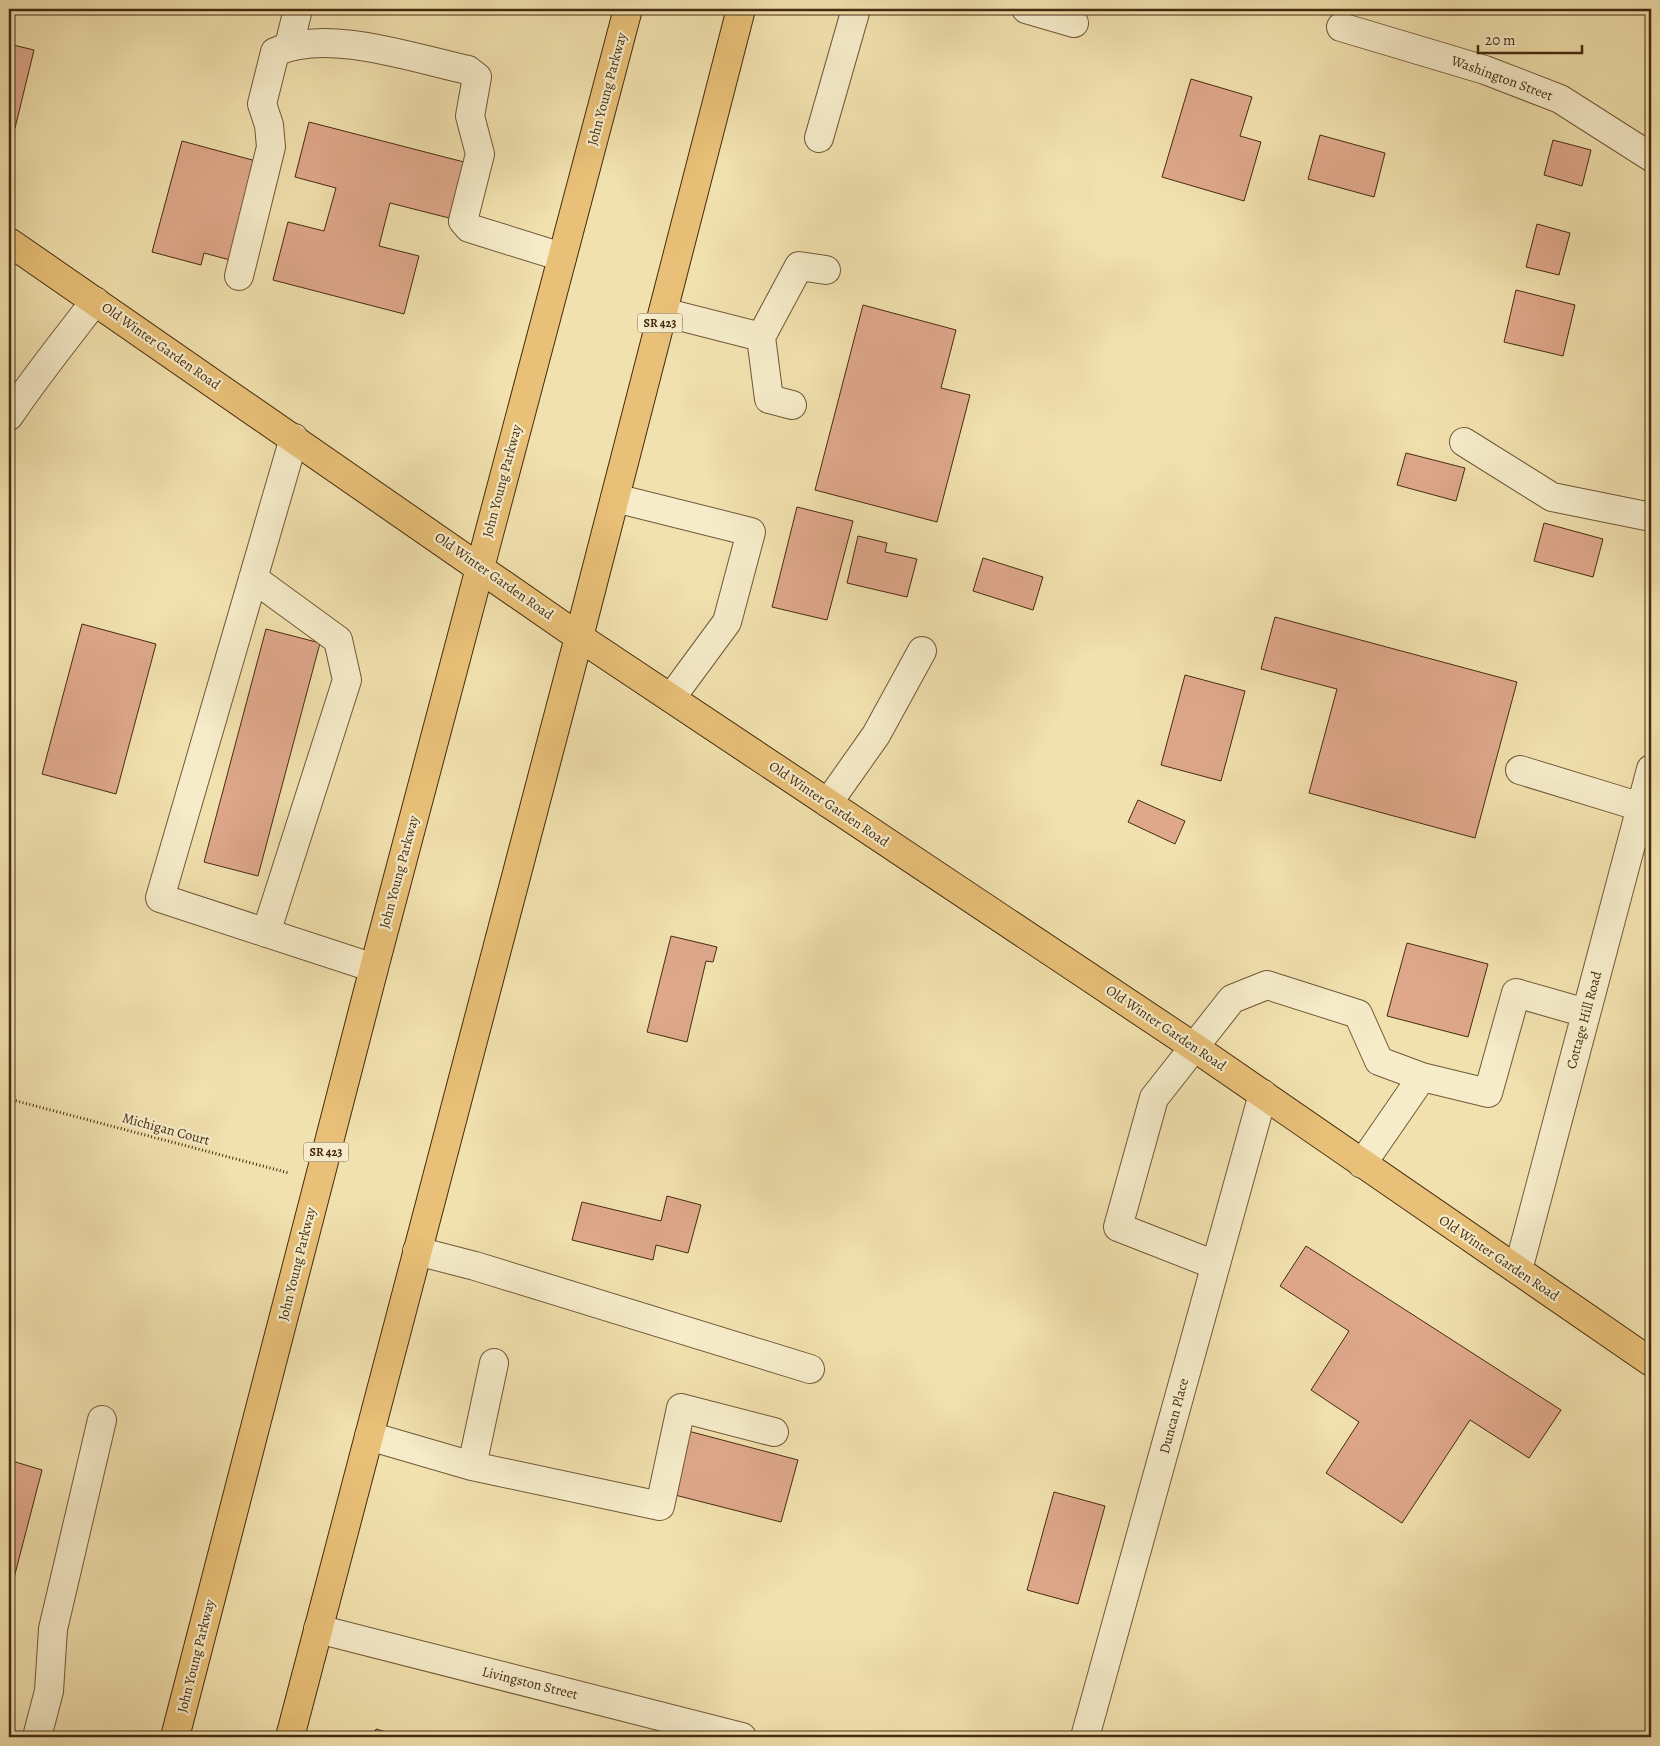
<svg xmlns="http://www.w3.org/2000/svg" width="1660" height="1746" viewBox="0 0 1660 1746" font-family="Alegreya,serif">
	<rect width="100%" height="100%" fill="#f1e1ae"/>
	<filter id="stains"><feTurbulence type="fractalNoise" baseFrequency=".004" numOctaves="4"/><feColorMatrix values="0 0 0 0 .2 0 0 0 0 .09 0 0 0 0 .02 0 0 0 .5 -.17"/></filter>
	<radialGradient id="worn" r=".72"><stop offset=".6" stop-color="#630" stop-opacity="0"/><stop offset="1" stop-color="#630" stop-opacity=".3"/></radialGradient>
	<path fill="#dfa88b" stroke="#462b10" d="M9 44 34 50 15 128 9 126Z
		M1191 79 1252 97 1240 136 1261 142 1244 201 1162 177Z
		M309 122 464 162 449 218 390 203 379 246 419 256 404 314 273 280 288 222 324 231 336 188 295 177Z
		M1320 135 1385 153 1374 197 1308 179Z
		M1553 140 1591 150 1582 186 1544 175Z
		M182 141 256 161 230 260 204 253 201 265 152 252Z
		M1537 224 1570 233 1559 275 1526 267Z
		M1516 290 1575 305 1563 356 1504 342Z
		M863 305 956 330 941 388 970 395 937 522 815 490Z
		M1406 453 1465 468 1456 501 1397 485Z
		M797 507 853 521 827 620 772 607Z
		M1544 523 1603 539 1593 577 1534 561Z
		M858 536 887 543 885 552 917 559 907 597 847 583Z
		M983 558 1043 577 1033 610 973 591Z
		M1275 617 1517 682 1475 838 1309 793 1337 689 1261 669Z
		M82 624 156 644 116 794 42 774Z
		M266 629 320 643 258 876 204 862Z
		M1185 675 1245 691 1221 781 1161 765Z
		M1138 800 1185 821 1175 844 1128 822Z
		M671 936 717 947 713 962 706 961 687 1042 647 1032Z
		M1407 943 1488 964 1468 1037 1387 1016Z
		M667 1196 701 1205 688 1253 656 1245 653 1260 572 1240 582 1202 661 1221Z
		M1306 1246 1561 1410 1529 1458 1470 1420 1402 1523 1326 1473 1359 1422 1311 1390 1349 1331 1280 1286Z
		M688 1431 798 1460 781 1522 671 1494Z
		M9 1460 42 1470 9 1597Z
		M1054 1492 1105 1506 1078 1604 1027 1590Z
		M376 1729 403 1737H373Z"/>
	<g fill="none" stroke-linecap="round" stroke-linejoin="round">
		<g stroke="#715838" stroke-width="30">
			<path id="minor" d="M1026 9 1074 23
				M1341 27 1485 70 1560 99 1651 157
				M289 46 298 9
				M819 138 856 9
				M239 276 271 147 269 125 262 104 275 52C328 28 412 58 468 70L477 77 470 116 480 154 463 221 469 228 562 257
				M663 312 761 337
				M792 405 769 399 761 337 799 266 826 270
				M9 416C36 376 66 339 95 301
				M294 438 160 898 374 968
				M1464 442 1552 497 1651 517
				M615 498 751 532 727 622 671 698
				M253 578 338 640 347 680 266 933
				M1520 770 1641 807
				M828 803 876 735 922 651
				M1422 1077 1488 1093 1516 993 1586 1013
				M417 1251 475 1266 810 1369
				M1215 1265 1118 1227 1154 1098 1232 999 1267 985 1358 1014 1379 1061 1422 1077 1362 1164
				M1518 1270 1651 769
				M369 1436 472 1466 660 1506 681 1408 774 1432
				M472 1466 494 1363
				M318 1629 742 1737
				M37 1737 49 1691 53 1629 102 1420
				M1085 1737 1263 1094"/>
		</g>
		<g stroke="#462b10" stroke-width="30">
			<path id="major" d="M9 242 579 637 1194 1047 1651 1362
				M175 1737 374 968 628 9
				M290 1737 579 637 741 9"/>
		</g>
		<path stroke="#462b10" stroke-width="3" stroke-dasharray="1 2.5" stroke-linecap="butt" d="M9 1099 289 1173"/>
		<use href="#minor" stroke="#f6ecca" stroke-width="28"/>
		<use href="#major" stroke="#e8c077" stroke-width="28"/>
	</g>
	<g text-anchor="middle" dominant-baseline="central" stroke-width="4.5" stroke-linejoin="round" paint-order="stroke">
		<g fill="#f6ecca" stroke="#7b6548" stroke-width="1">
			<rect x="637.5" y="313.5" width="45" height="19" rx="4"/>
			<rect x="303.5" y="1142.5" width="45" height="19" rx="4"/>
		</g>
		<g font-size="12" font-weight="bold" fill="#462b10">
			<text x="660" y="323">SR 423</text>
			<text x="326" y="1152">SR 423</text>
		</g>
		<g font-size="14" fill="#462b10" stroke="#f6ecca">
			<text transform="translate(1502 78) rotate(20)">Washington Street</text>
			<text transform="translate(607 89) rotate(-75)">John Young Parkway</text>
			<text transform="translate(161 346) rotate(35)">Old Winter Garden Road</text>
			<text transform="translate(502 481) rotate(-75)">John Young Parkway</text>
			<text transform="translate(494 576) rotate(35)">Old Winter Garden Road</text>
			<text transform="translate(829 804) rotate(34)">Old Winter Garden Road</text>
			<text transform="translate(399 872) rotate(-75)">John Young Parkway</text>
			<text transform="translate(1584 1020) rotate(-75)">Cottage Hill Road</text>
			<text transform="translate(1166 1028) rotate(34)">Old Winter Garden Road</text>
			<text transform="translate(166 1129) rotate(15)">Michigan Court</text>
			<text transform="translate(1499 1258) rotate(34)">Old Winter Garden Road</text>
			<text transform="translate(297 1264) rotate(-76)">John Young Parkway</text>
			<text transform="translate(1174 1416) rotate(-75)">Duncan Place</text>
			<text transform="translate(196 1656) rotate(-76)">John Young Parkway</text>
			<text transform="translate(530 1683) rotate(14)">Livingston Street</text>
		</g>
	</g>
	<rect width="1660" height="1746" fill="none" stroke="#f1e1ae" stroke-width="30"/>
	<rect x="10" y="10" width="1640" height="1726" fill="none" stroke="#462b10" stroke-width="2.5"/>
	<rect x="15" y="15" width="1630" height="1716" fill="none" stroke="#462b10"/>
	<path d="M1478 45v8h104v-8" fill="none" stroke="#462b10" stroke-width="2.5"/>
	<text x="1485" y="45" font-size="15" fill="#462b10" stroke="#f6ecca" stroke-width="4" paint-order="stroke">20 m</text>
	<rect width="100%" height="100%" filter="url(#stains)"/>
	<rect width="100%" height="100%" fill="url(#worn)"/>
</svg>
